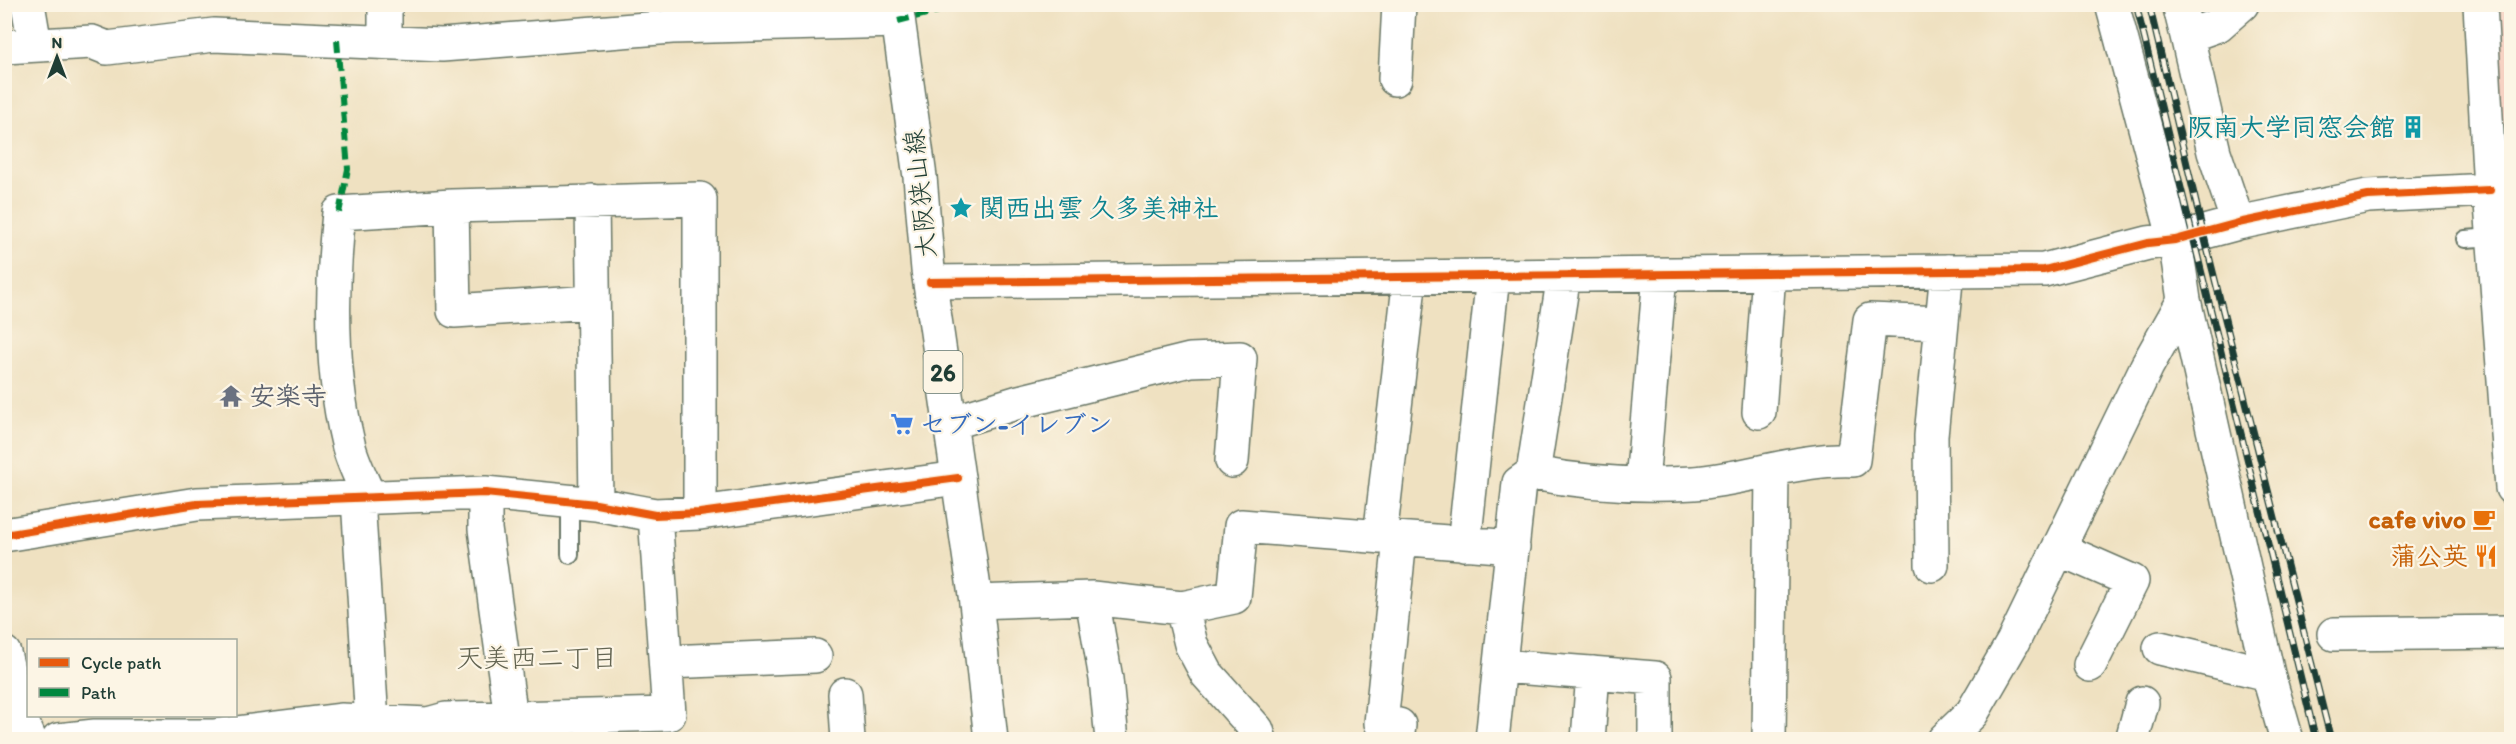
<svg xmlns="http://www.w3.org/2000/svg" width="2516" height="744" viewBox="0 0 2516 744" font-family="Itim,'Klee One',sans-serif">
	<rect width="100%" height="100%" fill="#fcf5e5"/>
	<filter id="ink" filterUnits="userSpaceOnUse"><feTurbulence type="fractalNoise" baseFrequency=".0167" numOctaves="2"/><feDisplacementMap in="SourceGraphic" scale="12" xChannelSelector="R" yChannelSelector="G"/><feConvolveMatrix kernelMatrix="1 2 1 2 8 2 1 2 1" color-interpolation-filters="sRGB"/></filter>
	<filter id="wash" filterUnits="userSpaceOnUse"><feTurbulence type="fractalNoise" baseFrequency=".008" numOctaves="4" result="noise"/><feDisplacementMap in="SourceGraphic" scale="24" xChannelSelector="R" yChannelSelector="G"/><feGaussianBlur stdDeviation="1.35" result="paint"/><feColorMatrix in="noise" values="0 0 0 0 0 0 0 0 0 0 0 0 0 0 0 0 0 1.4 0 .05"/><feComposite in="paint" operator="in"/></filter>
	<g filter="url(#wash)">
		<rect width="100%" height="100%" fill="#efe1c1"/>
		<path fill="#f6d2c3" d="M2491 5H2511V348Z"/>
	</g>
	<g filter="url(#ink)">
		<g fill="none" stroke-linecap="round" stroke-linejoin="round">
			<g stroke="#687665" stroke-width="20">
				<path id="lane" d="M2465 239 2494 237
					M570 501V555"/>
			</g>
			<g stroke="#687665" stroke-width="36">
				<path id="street" d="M28 4 35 45
					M385 4V42
					M2112 4 2175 240 2184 300 2268 674 2287 740
					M2179 4 2187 36
					M2480 4 2490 190 2512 488
					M4 47 92 42 107 48 214 35 442 45 672 27 898 21
					M1395 79 1399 4
					M592 201 596 504
					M452 206 700 199V513
					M2238 223 2214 152 2187 36 2218 25 2242 4
					M930 282 2044 270 2148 243 2175 240 2238 223 2368 196 2490 190
					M1759 412 1769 273
					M950 423 1019 402 1190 360 1240 358 1232 461
					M1533 473C1585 483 1641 486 1694 483 1747 479 1799 458 1853 460L1870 320 1942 323
					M1642 482 1660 275
					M358 499 372 722
					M370 499C363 481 352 462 348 443 330 369 331 288 339 213L452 206 454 311 592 302
					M4 535 197 504 485 493 596 504 655 515 700 513 958 478
					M1380 537 1410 277
					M1464 544 1493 276
					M2059 549 2132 581 2090 665
					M1932 565 1931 436 1947 271
					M1092 598 1106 679 1112 740
					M976 602 1092 598 1182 608 1234 597 1241 526 1513 547
					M1182 608 1191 644 1207 674 1257 730 1260 740
					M2334 634 2512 632
					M2160 648 2268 674
					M4 653 19 715 30 740
					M667 662 815 656
					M1500 666 1655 678V740
					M845 694 848 740
					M511 718 669 714 655 515
					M58 740 95 736H213L341 720 428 724 446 719 511 718 485 529V493
					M1397 740 1399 725 1381 723 1400 539
					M1492 740 1519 483 1533 473 1564 275
					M1588 740 1593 673
					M1769 740 1772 470
					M1944 740 1972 713 2013 642 2147 366 2184 300
					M2132 740 2142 703"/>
			</g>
			<g stroke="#687665" stroke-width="36">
				<path id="primary" d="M896 4 920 177 928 270 976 602 991 740"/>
			</g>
			<use href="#lane" stroke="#fff" stroke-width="16"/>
			<use href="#street" stroke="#fff" stroke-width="33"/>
			<use href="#primary" stroke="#fff" stroke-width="33"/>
			<g stroke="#1f3d34" stroke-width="7">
				<path id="rail" d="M2136 4 2316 740
					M2149 4 2203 232 2331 740"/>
			</g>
			<use href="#rail" stroke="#fcf5e5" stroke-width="4.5" stroke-dasharray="14" stroke-linecap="butt"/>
			<path stroke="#00873e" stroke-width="6" stroke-dasharray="12 6" stroke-linecap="butt" d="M898 21 943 10 993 4
				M337 40 348 169 339 213"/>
			<g stroke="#fcf5e5" stroke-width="11">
				<path id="cycleway" d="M930 282 2044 270 2148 243 2175 240 2238 223 2368 196 2490 190
					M4 535 197 504 485 493 596 504 655 515 700 513 958 478"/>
			</g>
			<use href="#cycleway" stroke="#e8590c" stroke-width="8"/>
		</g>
	</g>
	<defs>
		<g id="building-bare" transform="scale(1.8)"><path d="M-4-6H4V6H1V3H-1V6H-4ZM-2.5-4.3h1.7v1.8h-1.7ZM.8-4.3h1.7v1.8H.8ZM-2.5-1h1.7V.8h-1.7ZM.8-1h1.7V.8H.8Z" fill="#0f9aa8" stroke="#fcf5e5" stroke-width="2.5" paint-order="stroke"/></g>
		<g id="sight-bare" transform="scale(1.8)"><path d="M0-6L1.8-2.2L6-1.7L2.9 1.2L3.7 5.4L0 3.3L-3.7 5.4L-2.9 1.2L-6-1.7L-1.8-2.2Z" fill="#0f9aa8" stroke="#fcf5e5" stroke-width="2.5" paint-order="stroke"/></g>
		<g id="temple-bare" transform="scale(1.8)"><path d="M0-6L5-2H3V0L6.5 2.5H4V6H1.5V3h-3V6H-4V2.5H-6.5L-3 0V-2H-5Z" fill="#6b7280" stroke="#fcf5e5" stroke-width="2.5" paint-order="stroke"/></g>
		<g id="supermarket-bare" transform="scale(1.8)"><path d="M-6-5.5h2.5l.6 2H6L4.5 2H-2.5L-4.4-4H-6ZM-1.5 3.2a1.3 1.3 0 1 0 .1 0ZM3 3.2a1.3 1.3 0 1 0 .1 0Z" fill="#3f7fe0" stroke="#fcf5e5" stroke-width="2.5" paint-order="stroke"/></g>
		<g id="cafe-bare" transform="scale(1.8)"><path d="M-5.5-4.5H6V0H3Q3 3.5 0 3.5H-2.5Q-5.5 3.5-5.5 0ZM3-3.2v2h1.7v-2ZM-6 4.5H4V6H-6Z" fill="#e8710a" stroke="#fcf5e5" stroke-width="2.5" paint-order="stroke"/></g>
		<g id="restaurant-bare" transform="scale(1.8)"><path d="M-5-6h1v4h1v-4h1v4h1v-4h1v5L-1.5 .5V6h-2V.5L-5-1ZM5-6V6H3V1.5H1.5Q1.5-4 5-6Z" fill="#e8710a" stroke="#fcf5e5" stroke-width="2.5" paint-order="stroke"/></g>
	</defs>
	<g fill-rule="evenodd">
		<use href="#building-bare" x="2413" y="127"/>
		<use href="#sight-bare" x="961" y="208"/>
		<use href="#temple-bare" x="231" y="396"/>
		<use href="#supermarket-bare" x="902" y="424"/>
		<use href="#cafe-bare" x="2484" y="519"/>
		<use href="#restaurant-bare" x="2486" y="556"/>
	</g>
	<g text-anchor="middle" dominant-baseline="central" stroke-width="4.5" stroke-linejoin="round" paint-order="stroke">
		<rect fill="#fcf5e5" stroke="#617469" stroke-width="1.5" x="923.5" y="351" width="39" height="42" rx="4.5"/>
		<g font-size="24" font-weight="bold" fill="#1f3d34">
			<text x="943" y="372">26</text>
		</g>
		<g font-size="26" font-weight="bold" fill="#0d838f" stroke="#fcf5e5" text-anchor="end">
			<text x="2395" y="127">阪南大学同窓会館</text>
			<text x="979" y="208" text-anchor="start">関西出雲 久多美神社</text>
		</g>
		<g font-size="26" fill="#1f3d34" stroke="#fcf5e5">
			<text transform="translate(920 194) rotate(-96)">大阪狭山線</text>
		</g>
		<g font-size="26" font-weight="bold" fill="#5b616d" stroke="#fcf5e5" text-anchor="start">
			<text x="249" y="396">安楽寺</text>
		</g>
		<g font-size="26" font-weight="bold" fill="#366cbe" stroke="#fcf5e5" text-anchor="start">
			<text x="920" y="424">セブン-イレブン</text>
		</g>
		<g font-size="26" font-weight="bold" fill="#c56008" stroke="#fcf5e5" text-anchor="end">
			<text x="2466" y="519">cafe vivo</text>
			<text x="2468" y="556">蒲公英</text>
		</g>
		<g font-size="27" fill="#646552" stroke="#fcf5e5">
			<text x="537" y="657">天美西二丁目</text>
		</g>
	</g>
	<rect width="2516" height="744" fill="none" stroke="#fcf5e5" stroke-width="24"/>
	<rect x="27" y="639" width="210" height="78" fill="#fcf5e5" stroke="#a4ab9e" stroke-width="1.5"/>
	<rect x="39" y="658" width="30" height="9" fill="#e8590c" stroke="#a4ab9e" stroke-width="1.5"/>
	<text x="81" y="669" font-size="18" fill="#1f3d34">Cycle path</text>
	<rect x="39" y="688" width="30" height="9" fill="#00873e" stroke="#a4ab9e" stroke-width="1.5"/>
	<text x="81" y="699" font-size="18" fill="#1f3d34">Path</text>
	<g transform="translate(57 57)" stroke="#fcf5e5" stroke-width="4.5" paint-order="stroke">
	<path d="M0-4.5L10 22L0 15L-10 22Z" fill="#1f3d34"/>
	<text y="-9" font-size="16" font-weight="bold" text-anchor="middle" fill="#1f3d34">N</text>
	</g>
</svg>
